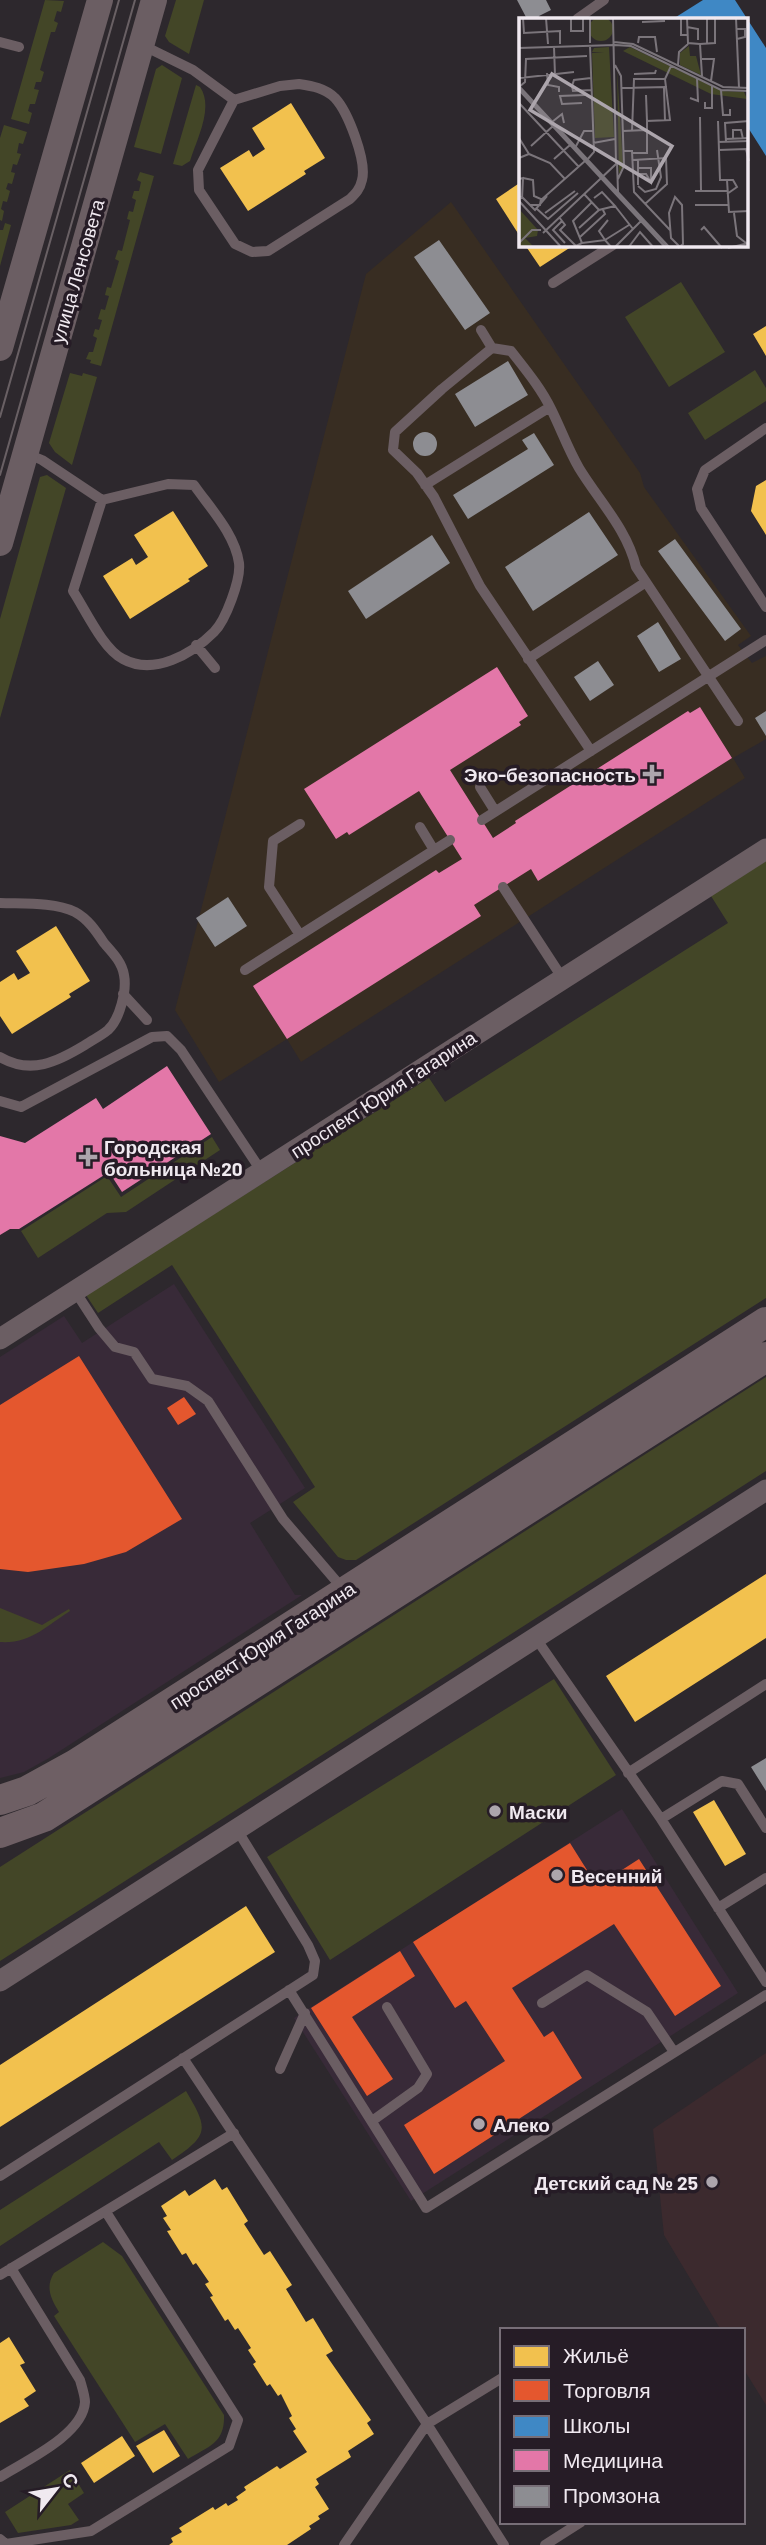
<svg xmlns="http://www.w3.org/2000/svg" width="766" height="2545" viewBox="0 0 766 2545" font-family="Barlow,sans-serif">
	<rect width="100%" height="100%" fill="#2d282d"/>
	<path fill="#382a38" d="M174 1284 305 1488 250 1523 295 1595H302L49 1758 24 1772 0 1778V1357L64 1316 82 1343Z
		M622 1809 738 1993 411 2201 294 2018Z"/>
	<path fill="#382d22" d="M451 202 640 473 644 487 751 636 738 645 752 663 766 656V739L733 758 745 778 301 1062 287 1039 219 1082 175 1010 366 274Z"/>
	<path fill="#3c2a2e" d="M766 2053V2405L743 2368V2330H721L664 2235 653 2129Z"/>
	<path fill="#434627" d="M45 0 64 1 61 12 57 11 54 21 58 23 55 32H51L40 70 44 72 41 82H36L34 89 39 90 35 104H30L28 111 32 113 29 124 11 119Z
		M176 0H204L189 54 169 42 165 36Z
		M162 65 182 78 161 154 134 147 156 69Z
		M196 85 200 87C214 107 197 139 190 161L182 166 173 164Z
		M4 125 27 132 23 144 19 143 17 153 21 154 17 165 13 164 11 172 15 173 12 184 8 183 6 189 10 191 7 202 3 201 1 209 4 211 2 221 0 220V138Z
		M140 172 154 176 101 366 90 363 91 360 86 359 89 352H93L97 338 93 336 95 329 99 330 102 320 98 319 101 309 105 310 109 296 105 295 107 287 111 288 119 261 115 259 118 250 122 251 130 220 127 219 129 211 133 212 136 200 132 198 134 191H139L141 182 137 180Z
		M5 223 11 225 0 266V230H3Z
		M681 282 725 352 669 387 625 317Z
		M755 370 766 388V401L705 440 688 413Z
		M70 373 82 376 83 373 97 377 72 465 55 452 49 443Z
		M47 475 66 488 0 718V619L40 477Z
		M766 861V1298L356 1560H346L338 1557 293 1502 315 1487 172 1265 98 1313 86 1295 429 1078 445 1102 728 923 711 896Z
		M212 1137 220 1150 126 1212 107 1213 38 1258 21 1231 107 1176 121 1197Z
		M766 1377V1471L0 1961V1867Z
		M0 1608 42 1625 69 1609 70 1611C46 1626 31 1644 0 1642Z
		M554 1679 616 1775 330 1960 267 1857Z
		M186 2091C208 2128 210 2135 172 2160L159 2142 0 2246V2210Z
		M103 2242 122 2256 224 2415C225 2443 209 2446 188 2459L165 2424 135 2442 54 2316 59 2312C51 2299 45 2287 54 2273Z
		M70 2470 84 2493 68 2504 79 2520 71 2525 18 2533 5 2512Z"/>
	<path fill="#f2c14e" d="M291 103 325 158 304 171 306 174 248 211 220 168 249 150 253 157 265 149 252 128Z
		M521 182V238L496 199Z
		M525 245H574L540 267Z
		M766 326V356L753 334Z
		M766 480V535L751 511 756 486Z
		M173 511 208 566 188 579 190 581 130 619 103 576 132 558 136 565 148 557 134 535Z
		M56 926 90 981 69 994 71 997 12 1034 0 1016V982L14 973 18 980 30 973 16 951Z
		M766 1574V1638L635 1722 606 1676Z
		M714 1800 746 1854 725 1866 693 1812Z
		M246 1906 275 1952 0 2127V2065Z
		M215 2179 222 2190 227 2187 248 2221 244 2224 264 2255 270 2251 292 2285 286 2289 306 2322 313 2318 333 2351 326 2355 371 2420 367 2423 374 2434 348 2451 351 2457 316 2479 319 2484 315 2487 329 2509 318 2516 320 2519 309 2526 311 2529 287 2545H169L173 2542 171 2538 182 2532 179 2528 213 2507 215 2510 226 2503 228 2506 238 2500 236 2497 246 2490 244 2487 277 2466 280 2469 307 2452 293 2431 296 2429 289 2418 292 2416 281 2394 278 2396 270 2384 267 2386 253 2364 256 2362 248 2350 251 2348 238 2328 235 2330 228 2319 225 2321 210 2297 213 2296 205 2284 209 2282 196 2263 193 2265 186 2253 182 2255 167 2231 171 2230 163 2218 167 2216 161 2206 185 2190 189 2196Z
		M9 2337 25 2363 20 2365 36 2391 24 2399 29 2406 0 2423V2343Z
		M164 2430 180 2456 153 2473 136 2446Z
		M122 2436 135 2456 94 2483 81 2463Z"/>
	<path fill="#e4572e" d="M79 1356 182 1519 126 1552 84 1564 28 1572 0 1569V1405Z
		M184 1397 196 1414 178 1425 167 1408Z
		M570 1843 597 1886 639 1859 721 1986 675 2016 614 1924 512 1988 544 2037 553 2031 582 2078 434 2174 404 2125 505 2061 466 2001 455 2008 413 1942Z
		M400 1951 415 1976 352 2017 393 2079 367 2096 311 2008Z"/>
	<path fill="#3f88c5" d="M703 0H735L766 48V156L747 126V19H678L676 17Z"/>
	<path fill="#e377a8" d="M497 667 528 716 519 722 521 725 450 770 493 838 516 823 515 821 688 711 690 713 700 707 732 758 538 881 531 869 474 905 481 916 287 1039 253 986 436 870 439 873 462 859 419 791 349 835 347 832 336 839 304 789Z
		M167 1066 211 1134 122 1192 109 1172 19 1229H10L0 1235V1136L25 1143 96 1098 103 1109Z"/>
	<path fill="#8d8d92" d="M517 0H546L551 10 539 16 538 19H527Z
		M439 240 490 313 465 330 414 257Z
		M508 361 528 395 475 427 455 394Z
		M413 444a12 12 0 1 1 24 0a12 12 0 1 1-24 0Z
		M534 433 554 465 468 519 453 495 528 449 522 440Z
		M589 512 618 555 533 611 505 567Z
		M432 535 450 563 366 619 348 591Z
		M675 539 741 629 725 641 658 551Z
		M658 622 681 659 659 672 637 636Z
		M598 661 614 685 590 701 574 677Z
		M766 711V736L755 718Z
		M228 897 247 926 215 947 196 918Z
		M766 1758V1791L751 1767Z"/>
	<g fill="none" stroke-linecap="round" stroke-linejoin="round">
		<path stroke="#6b5e63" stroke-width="10" d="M577 19 604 0
			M0 42 19 47
			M142 45 193 70 234 100
			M299 84C312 86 325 88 335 98 348 112 367 161 362 180 360 189 356 193 350 199L268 251 252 252 235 244 199 190 198 170 234 100 280 86Z
			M553 283 613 245
			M481 330 492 348
			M766 428 705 470 697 489 701 508 766 607
			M25 453 42 460 102 500 168 484 194 485C210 508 235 534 239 563 241 579 226 620 214 632 192 654 154 676 123 659 103 649 86 611 73 591L102 500
			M425 485 550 407
			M196 645 215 668
			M528 659 646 582
			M591 751 480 586 434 497 417 473 393 450 395 432 442 389 492 348 511 351C525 369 541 388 551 409 561 429 568 449 579 468 599 501 627 529 636 567L738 721
			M480 787 495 811
			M482 820 766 640
			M420 827 434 850
			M503 887 563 979
			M0 903C23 904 54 902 75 912 88 919 96 931 104 943 112 952 122 962 124 975 127 990 120 1019 108 1030 101 1036 92 1040 85 1045 57 1062 31 1075 0 1057
			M300 935 269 887 273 841 300 824
			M245 970 450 840
			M123 994 147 1020
			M0 1101 21 1107 152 1037 167 1036 181 1050 262 1172
			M75 1291 99 1328 115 1347 134 1352 152 1379 187 1386 208 1401 283 1519 343 1589
			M535 1637 661 1819 766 1982
			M628 1773 766 1684
			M661 1819 722 1781 738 1784 766 1828
			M718 1908 766 1878
			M289 1990 426 2208 766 1995
			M542 2003 587 1975 647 2012 674 2052
			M183 2058 427 2424 504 2545
			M280 2069 305 2013
			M372 2121 418 2088 427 2074 387 2007
			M0 2176 313 1975 315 1961 308 1945 236 1828
			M0 2275 234 2133
			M0 2477C25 2461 83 2435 85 2402 85 2396 82 2387 80 2380L11 2268
			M0 2539 6 2544 91 2531 229 2446 238 2420 106 2212
			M344 2545 427 2424 502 2378
			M545 2545 581 2522"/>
		<path stroke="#6b5e63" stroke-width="21" d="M0 1339 766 849
			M0 1981 766 1490"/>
		<path stroke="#6b5e63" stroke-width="26" d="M0 348 100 0
			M0 543 154 0"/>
		<path stroke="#6e5f64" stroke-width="30" d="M0 1800 27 1791 76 1764 766 1322
			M0 1833 44 1817 766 1357"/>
		<path stroke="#696064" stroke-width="2" d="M0 417 119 0
			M0 475 135 0"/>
	</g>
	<g fill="#aca5ac" stroke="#261c26" stroke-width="2.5">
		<path d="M648.5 763.5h7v7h7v7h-7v7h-7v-7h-7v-7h7z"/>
		<path d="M84.5 1146.5h7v7h7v7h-7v7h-7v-7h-7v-7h7z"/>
		<circle cx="495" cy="1811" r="7"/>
		<circle cx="557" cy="1875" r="7"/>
		<circle cx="479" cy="2124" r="7"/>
		<circle cx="712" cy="2182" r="7"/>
	</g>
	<g text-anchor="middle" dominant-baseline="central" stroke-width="7" stroke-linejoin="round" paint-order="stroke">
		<g font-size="19" fill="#f0e9f0" stroke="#261c26">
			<text transform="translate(77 271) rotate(-74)">улица Ленсовета</text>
			<text transform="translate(383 1094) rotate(-33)">проспект Юрия Гагарина</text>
			<text transform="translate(262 1645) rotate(-33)">проспект Юрия Гагарина</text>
		</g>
		<g font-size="19" font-weight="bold" fill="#f0e9f0" stroke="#261c26" text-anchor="start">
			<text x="636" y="774" text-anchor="end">Эко-безопасность</text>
			<text x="104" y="1146">Городская<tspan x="104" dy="22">больница №20</tspan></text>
			<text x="509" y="1811">Маски</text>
			<text x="571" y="1875">Весенний</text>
			<text x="493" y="2124">Алеко</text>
			<text x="698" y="2182" text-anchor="end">Детский сад № 25</text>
		</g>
	</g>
	<g transform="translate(519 18)">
		<rect width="229" height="229" fill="#2d282d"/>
		<path d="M70 11a12 12 0 1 1 24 0a12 12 0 1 1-24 0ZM170 28 171 38H177L182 57 161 47V35ZM90 29 95 119 76 120 73 35 85 34H73L75 30ZM111 29 203 73 225 74 228 81 192 76 104 33ZM98 51 104 148 100 156ZM0 191 19 212 18 218 6 220 15 229H0Z" fill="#434627"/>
		<path fill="none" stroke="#7b757b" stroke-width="2" d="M4 0 5 15 41 13V26M27 0 29 26M52 0V13H64V0M71 0V25M162 0V17H169M168 0 169 25 181 26 196 25V0M188 0V26M217 0 220 70M123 4 146 3M168 9 179 11V22M218 11H226V19L218 21M95 24 114 26 204 69 230 70M119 25 120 19H136L138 34M181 26 183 58M96 27 112 28 202 72 230 73M35 29 36 57M0 30 96 27M183 41H195L192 63M96 47 102 58 105 148 99 161M159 47 160 34 169 26M28 55 29 67 40 69V74M115 56 136 55 137 52M1 60 55 54M72 60 55 62 53 68 54 73 73 72M0 68 151 230M0 69 6 64 7 41 68 38M0 70 150 230M103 70 148 69M145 70 146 103M0 72 147 230M202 72 204 97H211V91M127 77 128 103M171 80 179 83 178 60M186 84V90H193V68M0 85 60 149M63 85 43 86 41 78 66 77M181 99 182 173M199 103 201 162H214L218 169 208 176M33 104 43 96 45 105M104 113 127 112M113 113 115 61H146M0 120 10 136 0 140M207 121 230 120M214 121V112H222L224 121M199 124 230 123M207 124 206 105 230 103M74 125 96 121M12 128 34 108M56 130 65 113H74M200 132 227 131 230 143M104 133H113L115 174 151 212M113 135H128V103L151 102 146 61 152 48M10 136 31 145 46 161M35 141 51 127M68 142 75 134 71 28M114 142 147 140 148 166 126 186M119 142V167M98 144 99 174M119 156H127L132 164V150H119M4 160 14 162 15 178 22 181 21 187H11M0 161 4 160 3 181M208 162 210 194 230 193M119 168 126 174 137 171 142 159 138 132M176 173H208M65 176 80 192M2 178 16 192 28 178M22 182 66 143M0 183 43 230M176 187H209M96 188 114 211M18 191 29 201 59 175M26 195 56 173M215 195 218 218 227 225M40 199 46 207 41 212 57 228 63 225 54 203 73 184M89 202 80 213 86 222 110 207M43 203 34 212 46 225M60 210 80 192 96 188 83 174 75 180M182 212 185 209 203 230M24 215 97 146 94 0M61 219 86 196 84 192M0 225 13 212H22M63 225 86 222 93 230M95 230 122 203M109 230 121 214 135 230M159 230 164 226 163 187 156 179 150 195 152 220 160 228M209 230 230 225"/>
		<path fill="#aca5ac" fill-opacity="0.15" stroke="#aca5ac" stroke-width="3.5" d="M33 56 153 128 132 164 11 92Z"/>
		<rect width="229" height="229" fill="none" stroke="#f0e9f0" stroke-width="3.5"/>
	</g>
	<rect x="500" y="2328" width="245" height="196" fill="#261c26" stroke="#776e77" stroke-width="2"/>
	<rect x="514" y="2346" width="35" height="21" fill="#f2c14e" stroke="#776e77" stroke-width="2"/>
	<text x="563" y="2363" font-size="21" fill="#f0e9f0">Жильё</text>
	<rect x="514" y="2380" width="35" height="21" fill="#e4572e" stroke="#776e77" stroke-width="2"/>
	<text x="563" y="2398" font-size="21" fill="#f0e9f0">Торговля</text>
	<rect x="514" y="2416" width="35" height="21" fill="#3f88c5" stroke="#776e77" stroke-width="2"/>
	<text x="563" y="2433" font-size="21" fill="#f0e9f0">Школы</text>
	<rect x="514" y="2450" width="35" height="21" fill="#e377a8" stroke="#776e77" stroke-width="2"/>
	<text x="563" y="2468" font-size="21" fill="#f0e9f0">Медицина</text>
	<rect x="514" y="2486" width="35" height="21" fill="#8d8d92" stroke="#776e77" stroke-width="2"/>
	<text x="563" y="2503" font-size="21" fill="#f0e9f0">Промзона</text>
	<g transform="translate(56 2489) rotate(59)" stroke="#261c26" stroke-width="5" paint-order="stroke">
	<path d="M0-5L12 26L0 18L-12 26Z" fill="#f0e9f0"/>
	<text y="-10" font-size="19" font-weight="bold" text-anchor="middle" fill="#f0e9f0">С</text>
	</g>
</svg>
